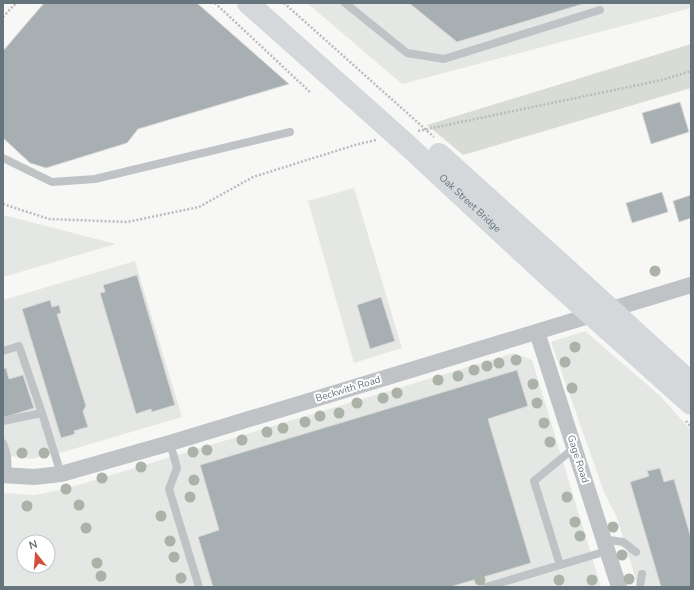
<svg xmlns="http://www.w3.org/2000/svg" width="694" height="590" viewBox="0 0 694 590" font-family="'Nunito Sans',sans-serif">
	<rect width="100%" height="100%" fill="#f7f7f5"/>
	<path fill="#e5e7e5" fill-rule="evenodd" d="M307 3H691V8L402 84Z
		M354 188 402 348 354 363 308 201Z
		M3 215 116 244 3 277Z
		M135 261 182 417 63 452 31 459 3 455V300Z
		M585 331 660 396 691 430V587H638L617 518 604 492 551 342Z
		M514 353 532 360 601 587H3V493L35 495 65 489ZM24 542H48V566H24Z"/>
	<path fill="#d8dcd4" d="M691 44V88L463 155 427 125Z"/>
	<path fill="#a7afb3" stroke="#d9d9d7" d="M44 3H197L289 84 138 129 127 143 46 168 30 163 3 138V51Z
		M409 3H586L457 42Z
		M680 102 689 132 651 144 642 113Z
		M662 192 668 212 632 223 626 203Z
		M691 195V218L679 222 673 201Z
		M137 275 175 405 152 412 151 409 136 414 100 293 105 292 103 285Z
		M381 297 395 341 370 349 357 305Z
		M50 300 52 307 59 305 61 313 57 314 86 406 83 411 88 427 74 431 75 434 61 438 22 309Z
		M6 368 9 379 23 375 34 408 3 418V369Z
		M517 370 528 406 488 419 531 563 450 587H213L198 537 219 530 200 465Z
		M660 468 664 482 674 479 691 538V587H661L630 482 649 476 647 471Z"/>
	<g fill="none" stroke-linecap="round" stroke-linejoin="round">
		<path stroke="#b9bcbe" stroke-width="2.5" stroke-dasharray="2 2" stroke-linecap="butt" d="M215 3 311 93
			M284 3 434 137
			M3 17 16 3
			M418 131 662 80 691 71
			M3 204 49 219 127 222 199 207 253 177 355 145 376 140
			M686 421 691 427"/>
		<path stroke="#bfc3c6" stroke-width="8" d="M345 3 407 53 444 59 600 10
			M3 158 52 182 95 179 290 132
			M3 351 19 346 42 413 61 474
			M3 421 42 413
			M3 443 7 456 8 476
			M170 443 177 468 169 489 199 587
			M603 539 623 542 636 552
			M560 565 534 481 574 448
			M486 587 607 551
			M640 587 642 574"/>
		<path stroke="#bfc3c6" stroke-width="16" d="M537 332 619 587
			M3 475 34 477 61 474 170 443 691 285"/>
		<g stroke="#d4d8db" stroke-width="22">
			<path id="s1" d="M248 3 406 144 548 276 691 404"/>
			<path d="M439 154 561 264 691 383"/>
		</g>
	</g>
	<g fill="#abb2a7">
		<circle cx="655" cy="271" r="5.5"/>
		<circle cx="575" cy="347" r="5.5"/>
		<circle cx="516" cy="360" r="5.5"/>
		<circle cx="565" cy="362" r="5.5"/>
		<circle cx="499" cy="363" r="5.5"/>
		<circle cx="487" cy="366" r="5.5"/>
		<circle cx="474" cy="370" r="5.5"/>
		<circle cx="458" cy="376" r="5.5"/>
		<circle cx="438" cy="380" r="5.5"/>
		<circle cx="533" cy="384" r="5.5"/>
		<circle cx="572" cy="388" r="5.5"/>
		<circle cx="397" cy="393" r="5.5"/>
		<circle cx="383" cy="398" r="5.5"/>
		<circle cx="357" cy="403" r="5.5"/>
		<circle cx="537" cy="403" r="5.5"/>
		<circle cx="339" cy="413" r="5.5"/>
		<circle cx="320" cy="416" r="5.5"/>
		<circle cx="305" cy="422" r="5.5"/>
		<circle cx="544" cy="423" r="5.5"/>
		<circle cx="283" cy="428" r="5.5"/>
		<circle cx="267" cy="432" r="5.5"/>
		<circle cx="242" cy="440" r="5.5"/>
		<circle cx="550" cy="442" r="5.5"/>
		<circle cx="207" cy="450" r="5.5"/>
		<circle cx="193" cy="452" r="5.5"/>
		<circle cx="22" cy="453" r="5.5"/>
		<circle cx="44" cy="453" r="5.5"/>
		<circle cx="141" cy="467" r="5.5"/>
		<circle cx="102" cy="478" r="5.5"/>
		<circle cx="194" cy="480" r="5.5"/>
		<circle cx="66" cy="489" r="5.5"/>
		<circle cx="190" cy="497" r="5.5"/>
		<circle cx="567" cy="497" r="5.5"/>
		<circle cx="79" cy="505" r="5.5"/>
		<circle cx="27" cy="506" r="5.5"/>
		<circle cx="161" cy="516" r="5.5"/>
		<circle cx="575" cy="522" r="5.5"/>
		<circle cx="613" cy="527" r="5.5"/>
		<circle cx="86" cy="528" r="5.5"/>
		<circle cx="580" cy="536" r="5.5"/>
		<circle cx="170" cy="541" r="5.5"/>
		<circle cx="622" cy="555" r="5.5"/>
		<circle cx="174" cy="557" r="5.5"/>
		<circle cx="97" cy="563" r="5.5"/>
		<circle cx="101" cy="576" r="5.5"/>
		<circle cx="181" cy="578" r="5.5"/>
		<circle cx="629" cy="579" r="5.5"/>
		<circle cx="480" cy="580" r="5.5"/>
		<circle cx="559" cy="580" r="5.5"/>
		<circle cx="592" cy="580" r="5.5"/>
	</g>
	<g text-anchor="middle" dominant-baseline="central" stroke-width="4" stroke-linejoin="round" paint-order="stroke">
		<g font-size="10" fill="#66757d" stroke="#fff">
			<text stroke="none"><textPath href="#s1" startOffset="299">Oak Street Bridge</textPath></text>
			<text transform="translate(348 389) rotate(-17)">Beckwith Road</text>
			<text transform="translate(578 459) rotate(72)">Gage Road</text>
		</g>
	</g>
	<rect width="694" height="590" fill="none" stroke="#66757d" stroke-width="8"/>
	<g transform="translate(36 554) rotate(343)"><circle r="19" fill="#ffffff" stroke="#c2c8cb"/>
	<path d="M0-3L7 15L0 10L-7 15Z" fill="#d14f3b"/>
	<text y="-6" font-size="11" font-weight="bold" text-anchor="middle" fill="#66757d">N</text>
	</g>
</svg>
